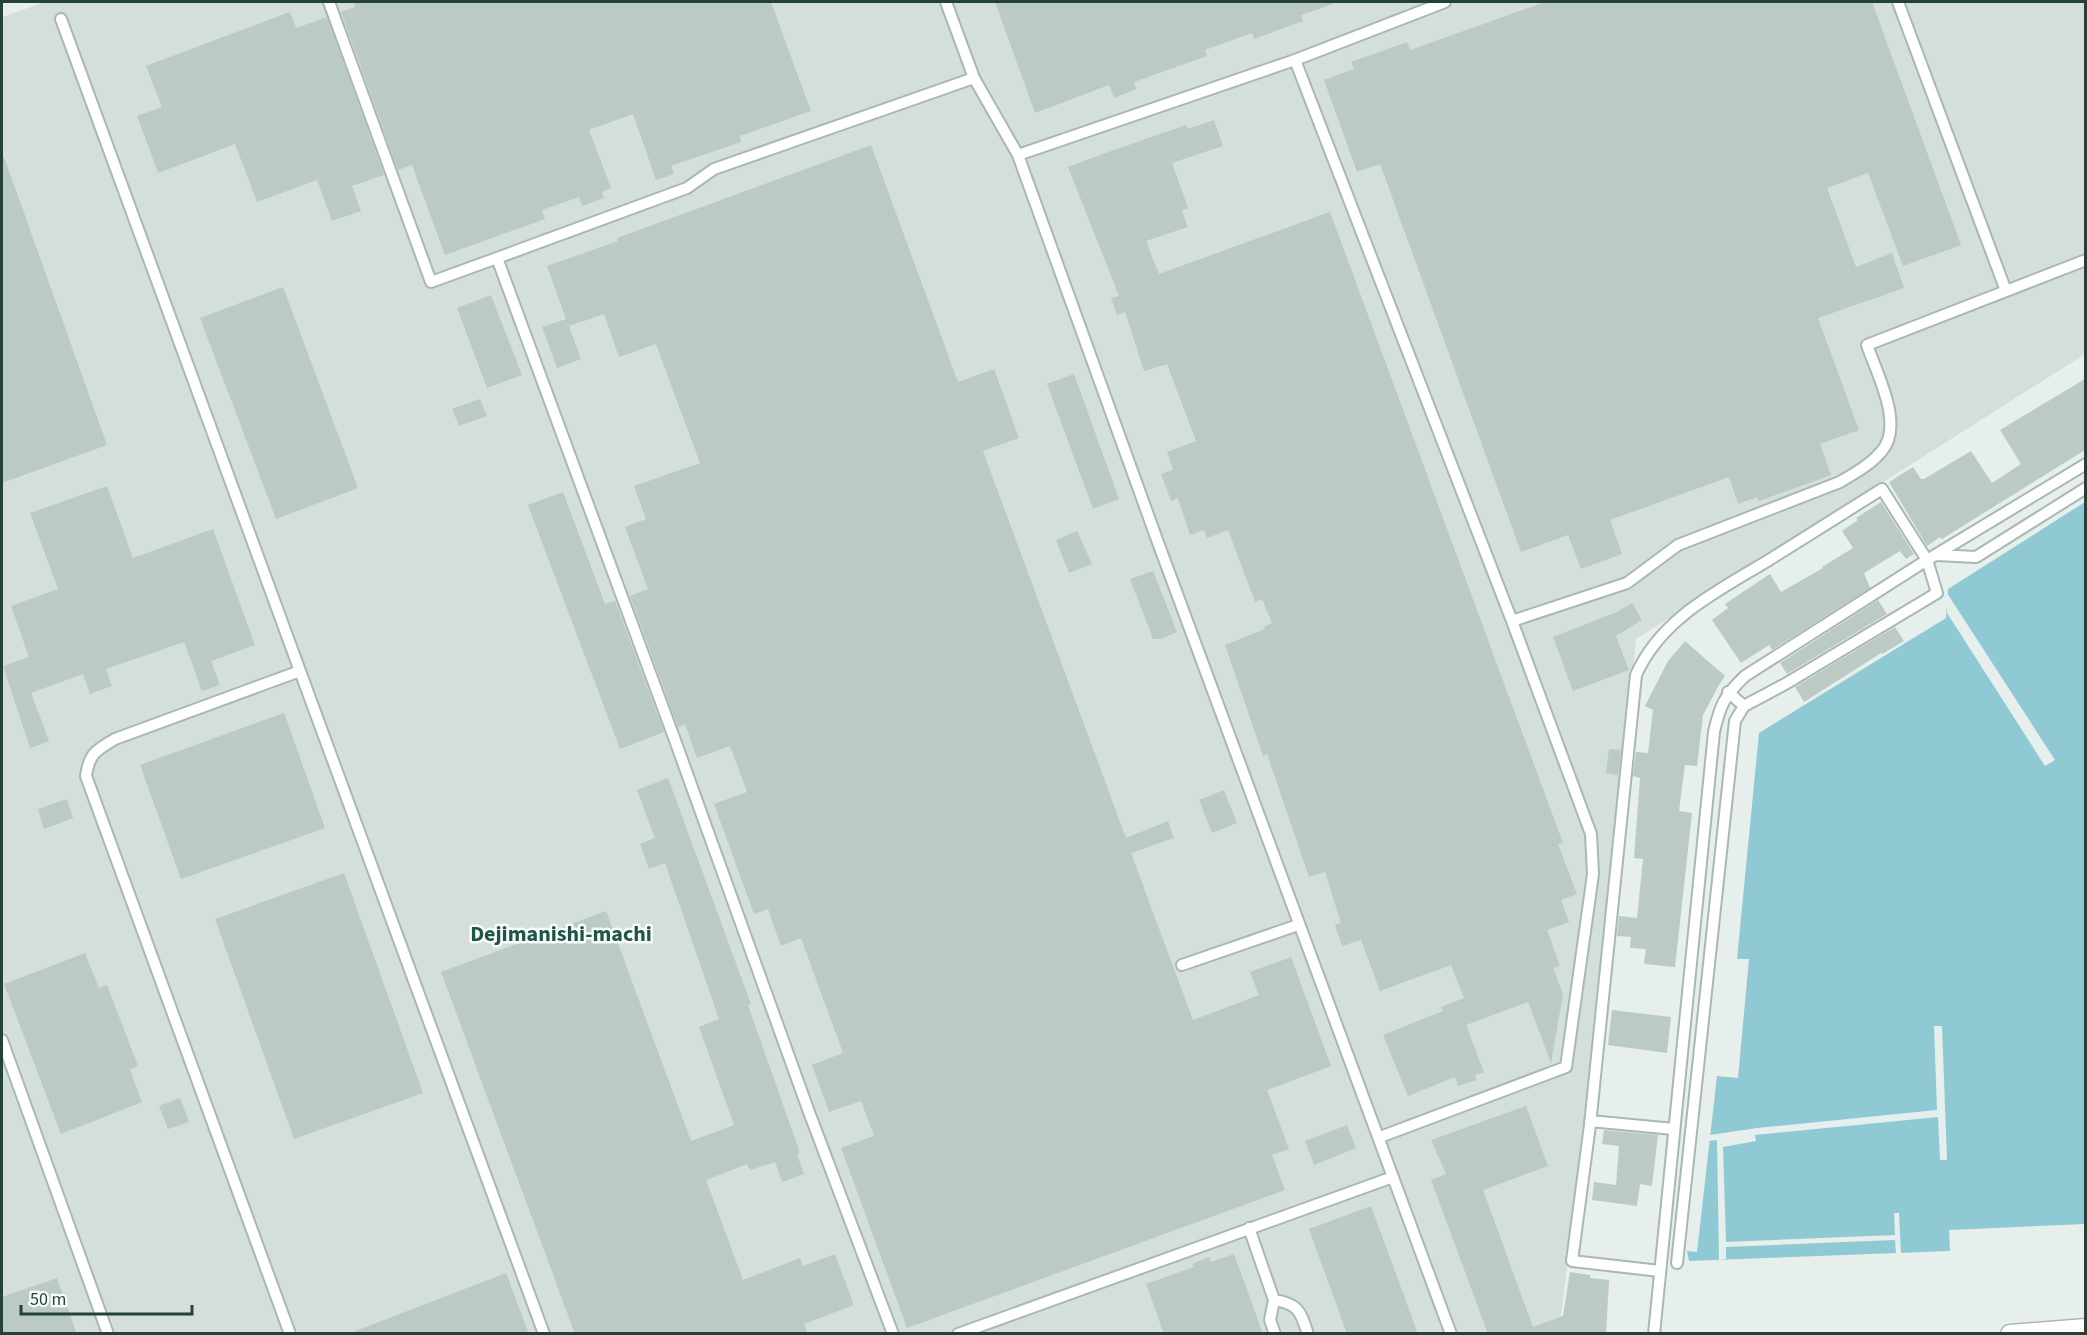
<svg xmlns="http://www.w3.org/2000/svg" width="2087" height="1335" viewBox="0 0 2087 1335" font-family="'Source Sans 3',sans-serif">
	<rect width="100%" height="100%" fill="#e6efeb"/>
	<path fill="#d4dfda" d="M45 2H2085V354L1636 639 1586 1110 1559 1333 2 1334V17Z"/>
	<path fill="#8ec9d4" d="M2085 502V1224L1949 1230 1950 1251 1689 1261 1687 1251 1697 1252 1717 1076 1738 1078 1749 959H1737L1759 733 1946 618 1948 589Z"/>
	<path fill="#e6efeb" d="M1947 593 2055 760 2045 766 1947 613Z
		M1934 1026H1942L1947 1160H1940L1938 1117 1755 1135 1756 1141 1723 1147 1726 1242 1895 1235 1894 1213H1899L1901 1253H1896L1895 1240 1726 1247V1259L1719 1260 1717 1140 1709 1141 1710 1135 1757 1128 1937 1110Z"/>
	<path fill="#bbcac4" d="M353 2H771L811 111 740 136 741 142 671 166 674 174 656 180 633 114 589 130 611 188 602 192 604 198 582 206 579 197 542 210 545 219 445 255 412 165 398 170 341 12 355 7Z
		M995 2H1332L1333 4 1301 15 1303 21 1254 39 1252 33 1205 50 1207 56 1134 82 1136 89 1114 98 1109 85 1035 113Z
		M1545 2H1872L1961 245 1903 266 1868 173 1827 188 1856 267 1892 253 1904 288 1818 318 1859 430 1820 444 1831 475 1759 501 1757 497 1738 504 1729 477 1610 520 1622 554 1581 569 1568 535 1521 552 1380 164 1357 172 1324 80 1354 69 1351 62 1407 42 1410 50Z
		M290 12 296 28 327 17 384 175 352 186 361 211 332 221 317 180 257 202 235 144 158 173 137 116 162 107 146 66Z
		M1214 120 1223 146 1172 163 1188 208 1182 210 1188 227 1146 241 1159 274 1330 212 1563 843 1558 844 1577 894 1561 900 1569 922 1547 930 1560 966 1553 968 1563 994 1551 1063 1528 1002 1466 1025 1484 1072 1475 1075 1476 1080 1458 1086 1455 1077 1408 1096 1383 1035 1443 1011 1441 1007 1464 998 1451 965 1380 991 1361 940 1342 946 1335 925 1341 923 1325 872 1309 877 1267 754 1263 756 1225 645 1265 629 1264 627 1272 623 1262 599 1255 602 1228 530 1207 538 1204 530 1190 535 1178 498 1171 501 1161 474 1173 470 1167 452 1196 441 1167 364 1144 371 1125 312 1117 315 1111 298 1119 296 1068 167 1111 151 1186 125 1188 129Z
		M871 145 958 382 994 369 1019 438 983 451 1126 838 1168 821 1174 838 1131 853 1193 1020 1259 995 1250 972 1291 957 1331 1066 1267 1090 1289 1149 1272 1155 1285 1190 907 1328 841 1148 874 1136 861 1101 829 1112 812 1065 843 1053 801 938 781 946 768 909 754 914 714 804 747 792 730 746 697 758 685 724 678 727 630 596 648 589 625 527 646 519 634 486 700 463 656 344 619 357 604 314 569 326 581 359 557 368 542 327 566 319 547 266 618 241 617 238Z
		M2 157H4L107 445 2 483Z
		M283 287 358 488 276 519 200 318Z
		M491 295 522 375 487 388 457 308Z
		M1074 374 1119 499 1093 509 1047 384Z
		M2085 379V450L1942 539 1940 537 1927 546 1889 482 1913 467 1921 479H1924L1971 451 1992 483 2021 464 2000 430Z
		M480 399 487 416 459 426 452 409Z
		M107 486 133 558 213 529 255 645 211 661 220 685 202 691 184 642 106 669 112 686 90 694 83 674 31 693 49 741 30 748 3 666 29 657 11 606 58 589 30 513Z
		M563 492 605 604 615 601 664 732 620 749 528 505Z
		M1881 502 1914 554 1906 559 1900 551 1864 573 1870 588 1772 650 1769 645 1741 663 1712 620 1728 608 1725 604 1770 574 1781 592 1823 568 1822 567 1853 548 1842 531 1858 520 1856 518Z
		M1077 531 1092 564 1069 573 1056 540Z
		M1153 571 1177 632 1161 639H1153L1130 579Z
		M1878 600 1887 614 1787 674 1780 663Z
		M1632 603 1642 620 1616 636 1629 670 1573 691 1553 637 1617 612Z
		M1895 627 1904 641 1882 654 1881 653 1804 702 1795 687Z
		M1685 641 1725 676 1720 683 1703 715 1697 766 1685 765 1679 811 1692 813 1675 967 1644 964 1646 949 1630 948 1631 937 1617 936 1619 916 1637 918 1643 859 1634 858 1640 778 1633 776 1636 752 1648 753 1653 710 1645 706 1668 661Z
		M284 713 325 828 181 879 140 765Z
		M1609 749 1621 750 1618 775 1606 773Z
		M668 778 751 1004 748 1005 800 1153 797 1154 804 1174 782 1182 775 1162 750 1170 747 1164 706 1180 743 1280 800 1258 803 1266 835 1254 854 1305 804 1324 808 1334H575L441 972 606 911 691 1141 734 1125 699 1027 719 1019 665 863 649 869 640 844 655 838 637 790Z
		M1224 790 1237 823 1212 833 1199 800Z
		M67 799 73 818 44 829 38 809Z
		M344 873 423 1093 294 1139 215 919Z
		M85 953 99 988 107 985 138 1066 130 1070 142 1102 61 1134 4 984Z
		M1612 1010 1671 1017 1667 1053 1608 1045Z
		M180 1098 189 1122 168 1129 159 1106Z
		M1526 1106 1548 1166 1483 1190 1533 1327 1563 1316 1570 1272 1590 1275V1278L1609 1280 1606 1334H1488L1431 1180 1446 1174 1431 1140Z
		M1347 1125 1356 1148 1314 1165 1305 1141Z
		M1604 1130 1658 1135 1652 1186 1640 1184 1637 1206 1592 1200 1594 1182 1616 1185 1619 1146 1602 1144Z
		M1371 1206 1418 1334H1347L1309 1229Z
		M1234 1254 1263 1334H1164L1146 1284 1194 1267 1192 1264 1209 1257 1211 1262Z
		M506 1273 529 1334H354L353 1332Z
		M57 1278 77 1334H2V1297Z"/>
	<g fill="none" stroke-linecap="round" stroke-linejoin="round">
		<g stroke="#a8b8b2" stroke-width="14">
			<path id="service" d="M329 2 431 282 497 258
				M946 2 974 78
				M1898 2 2006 291
				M61 19 300 671
				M1295 60 1512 621 1591 834 1593 874 1566 1067 1380 1137
				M1018 155 1295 60 1445 2
				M1936 555 1976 557 2086 488
				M1512 621 1627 583 1678 545 1840 482C1855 473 1870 465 1881 452 1905 426 1877 374 1867 345L2086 260
				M1182 965 1298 925
				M2 1040 108 1334
				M1590 1121 1674 1129
				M1249 1228 1274 1300 1270 1320 1275 1334
				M1677 1263 1735 721 1744 706
				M1660 1271 1572 1261 1590 1125 1636 675C1661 618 1718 591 1769 560 1807 536 1844 513 1882 489L1927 560 1937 593 1787 683 1744 706 1728 692
				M1274 1300C1299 1304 1300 1311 1308 1334
				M290 1334 86 776C89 754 96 750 115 739L300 671 544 1334
				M893 1334 809 1112 676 743 497 258 687 188 714 169 974 78 1018 155 1156 537 1451 1334
				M958 1334 1393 1177
				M1654 1334 1714 732C1720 705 1725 695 1745 676L1927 560 2086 464"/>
		</g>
		<g stroke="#a8b8b2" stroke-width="21">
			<path id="minor" d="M2010 1334 2086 1328"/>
		</g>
		<use href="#service" stroke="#fff" stroke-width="10"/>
		<use href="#minor" stroke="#fff" stroke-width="18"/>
	</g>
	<g text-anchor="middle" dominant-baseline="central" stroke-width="5" stroke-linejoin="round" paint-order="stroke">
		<g font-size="22" font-weight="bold" fill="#1f5548" stroke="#f7fbf9">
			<text x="561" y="934">Dejimanishi-machi</text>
		</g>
	</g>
	<rect width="2087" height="1335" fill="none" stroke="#24423a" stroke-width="6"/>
	<path d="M21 1305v9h171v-9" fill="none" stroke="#24423a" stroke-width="3"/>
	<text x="30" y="1305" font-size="18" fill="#24423a" stroke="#f7fbf9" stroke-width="4.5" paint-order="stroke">50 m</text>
</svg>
